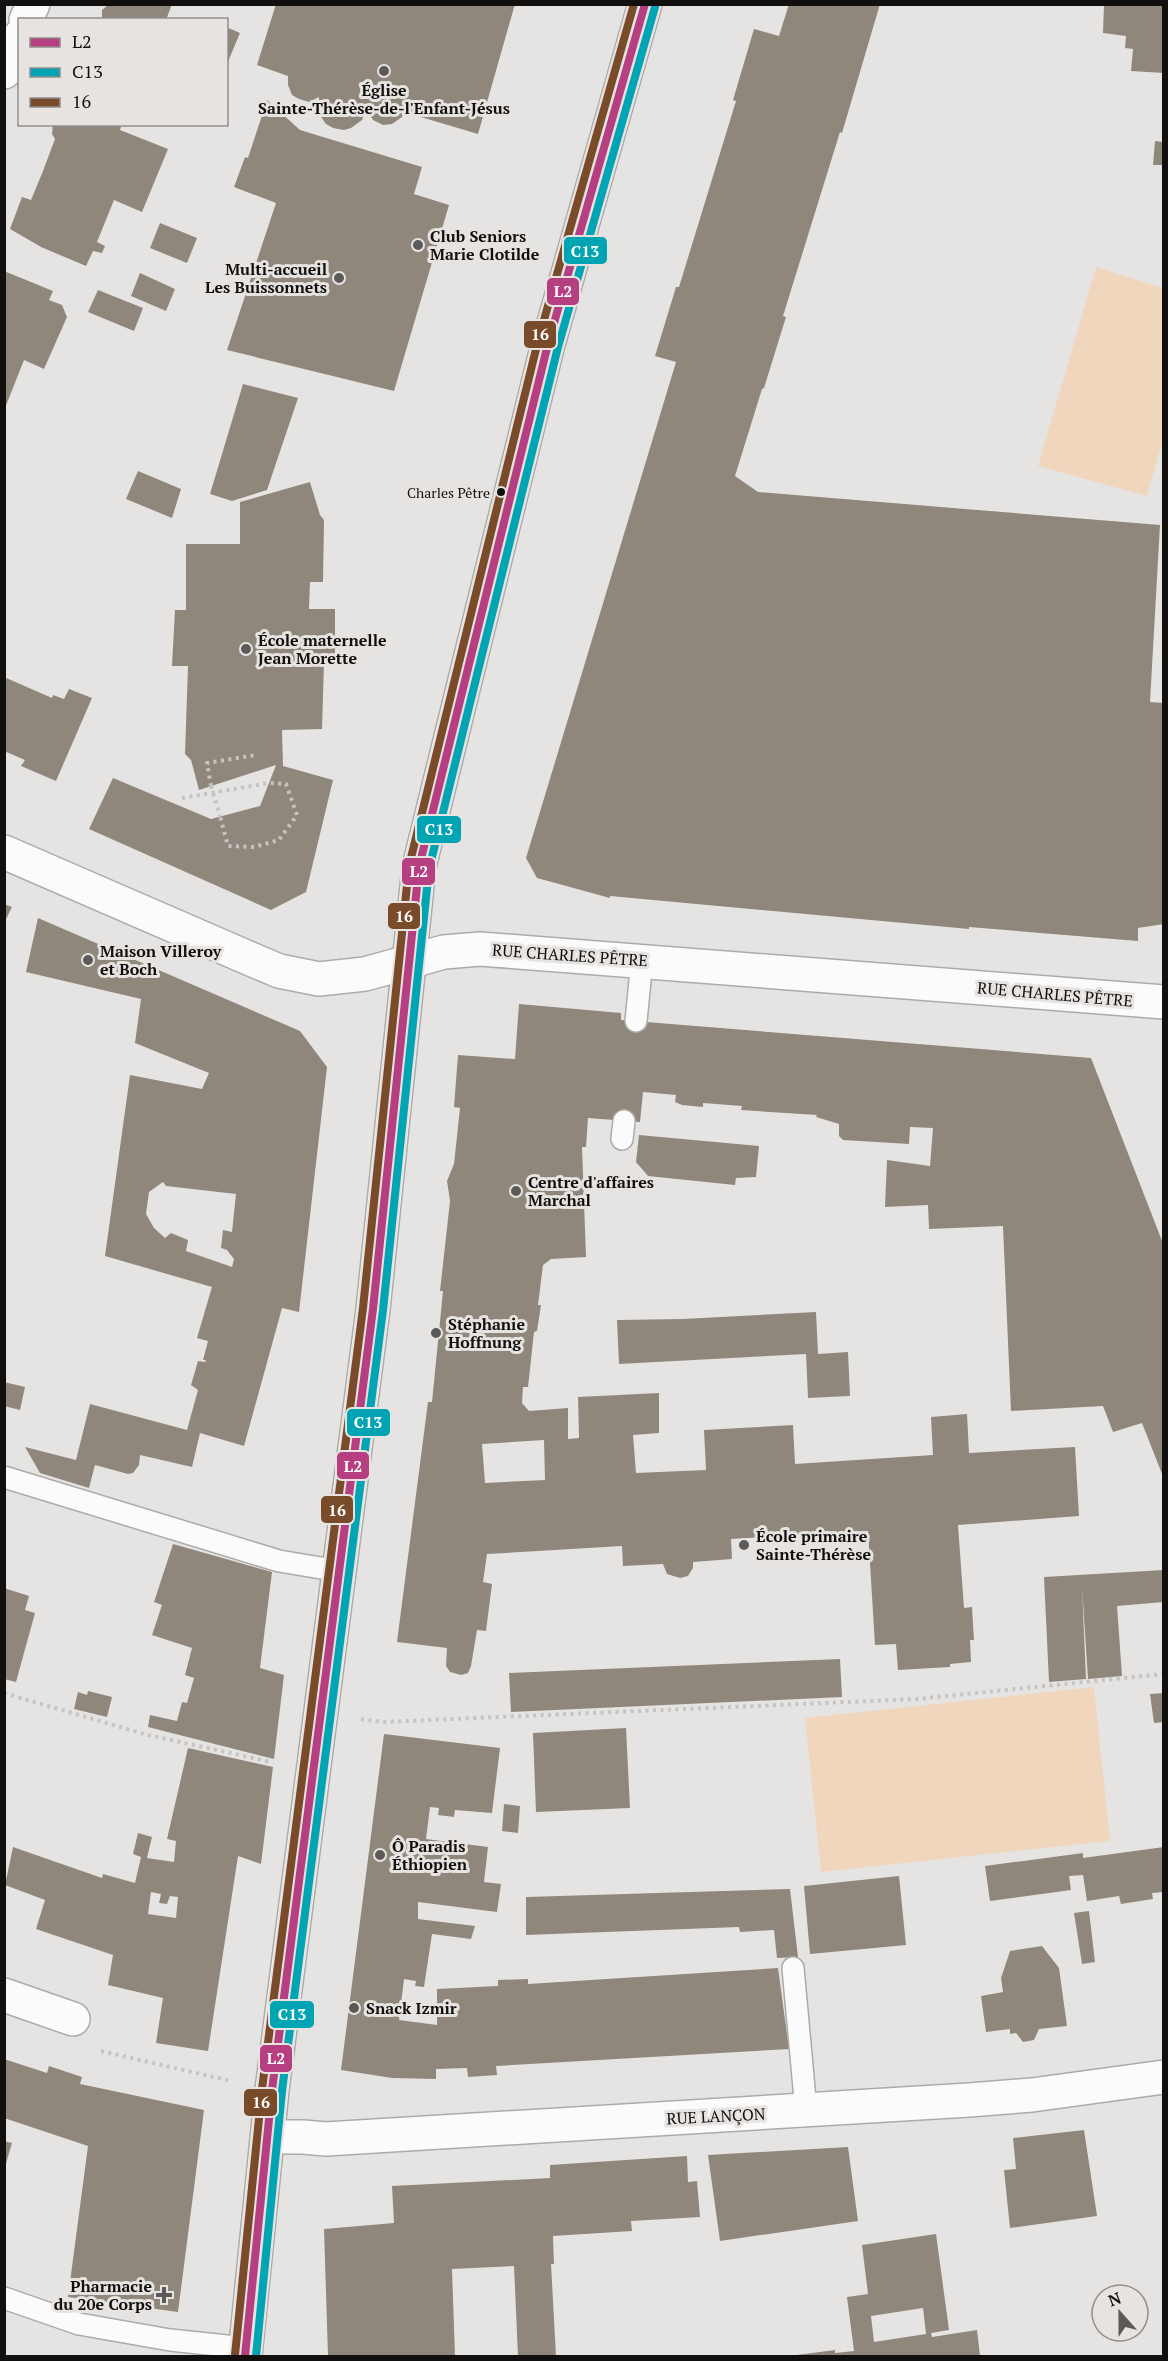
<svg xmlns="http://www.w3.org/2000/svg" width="1168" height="2361" viewBox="0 0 1168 2361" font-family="'PT Serif',serif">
	<rect width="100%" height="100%" fill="#e6e4e2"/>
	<path fill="#f1d6be" d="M1096 267 1163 288V439L1147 496 1038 466Z
		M1094 1687 1110 1841 821 1872 805 1718Z"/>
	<path fill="#90877c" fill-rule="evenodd" d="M109 4H172L166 20H102V10Z
		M276 4H515L478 134 404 112 402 117 392 124 383 125 373 120 366 109 362 120 351 128 344 130 333 128 326 124 319 114V97L309 102 299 99 292 95 288 85V76L257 65Z
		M789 4H880L842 133 840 132 783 316 786 317 764 388 762 389 735 476 758 492 1160 525 1150 702 1164 703V924L1138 928V941L969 927V929L610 896V898L537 878 526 858 676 362 655 356 676 287H679L736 101 733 100 754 29 779 36Z
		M1104 4H1164V73L1131 71 1133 49 1125 48 1126 36 1103 33Z
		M226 27 240 33 227 64H226Z
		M267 100 300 130 422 167 414 194 449 205 394 391 227 350 276 203 234 187 245 157 248 158Z
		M53 124H115L121 127 120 130 168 149 142 212 114 200 97 242 105 246 102 253 93 251 86 266 41 247 10 229 22 197 31 200 43 171 55 139 52 134Z
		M1155 141 1164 142V165H1153Z
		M160 223 197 238 187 263 150 248Z
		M4 271 53 291 49 300 62 305 67 317 44 369 24 360 5 408Z
		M140 273 175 289 166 311 131 296Z
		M98 290 143 308 134 331 88 312Z
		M243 384 298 398 267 490 232 501 210 494Z
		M138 471 181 489 172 518 126 499Z
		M310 482 320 515 324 520 323 582H310L309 609H335V664L324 663 322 729 282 730 283 766 333 780 306 892 271 910 89 829 113 778 211 819 260 806 276 765 199 790 191 760 185 754 188 666H172L175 610H186V544H240V502Z
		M4 677 52 698 53 695 64 699 69 689 92 698 56 781 21 766 25 760 4 751Z
		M4 904 12 907 4 923Z
		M38 918 300 1031 327 1067 299 1312 282 1308 244 1446 200 1433 192 1467 140 1455 139 1465 133 1473 128 1474 95 1465 89 1488 40 1473 25 1447 76 1460 90 1404 187 1430 198 1390 191 1385 198 1361 205 1362 206 1360H203L208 1341 197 1338 212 1287 105 1256 130 1075 202 1089 209 1073 135 1043 141 999 26 972ZM163 1182 166 1186 236 1194 232 1232 223 1230 221 1248 227 1250 234 1259 232 1267 186 1251 188 1240 171 1233 165 1238 154 1228 146 1214 149 1192Z
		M519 1004 621 1013V1020L1091 1058 1164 1246V1479L1142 1423 1113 1432 1103 1406 1011 1411 1003 1226 929 1229 928 1205 885 1207 887 1160 930 1166 933 1128 910 1127 909 1144 843 1140 839 1136V1124L816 1117 817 1115 741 1110 742 1106 703 1103V1107L682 1105 675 1102 676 1095 643 1092 640 1122 588 1118 586 1147H582L586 1257 551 1259 543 1265 538 1305H541L537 1331 534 1332 528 1387H523L522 1403 529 1411 568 1408V1439L579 1438 578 1397 659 1393V1433L633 1435 636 1473 706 1470 704 1430 793 1425 795 1464 933 1455 931 1417 967 1414 969 1453 1075 1447 1079 1516 958 1525 964 1608 972 1607 974 1640H970L971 1662 950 1664V1667L898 1670 896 1644 875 1645 868 1531 731 1539 732 1559 693 1562V1568L688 1576 680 1578 667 1574 663 1564 623 1566 622 1546 487 1554 483 1582 492 1584 486 1631 477 1630 471 1666 468 1673 461 1675 450 1672 446 1666 447 1648 397 1642 428 1402H432L443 1291H440L450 1201 447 1181 454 1164 460 1108 454 1107 458 1055 515 1059ZM544 1440 545 1480 485 1483 482 1444Z
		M639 1135 759 1146 756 1177 736 1178 735 1185 648 1176 636 1162Z
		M816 1312 818 1354 848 1352 850 1396 808 1398 806 1354 619 1364 617 1320 683 1319Z
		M4 1382 25 1387 20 1410 4 1406Z
		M173 1544 272 1572 260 1668 284 1675 274 1759 148 1727 150 1715 177 1721 182 1702 187 1703 194 1678 185 1675 192 1648 152 1635 162 1605 154 1602Z
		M1164 1570V1602L1117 1606 1122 1676 1088 1679 1082 1587 1086 1679 1049 1682 1044 1577Z
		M4 1588 29 1596 25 1610 35 1613 16 1682 4 1679Z
		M840 1659 842 1697 511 1712 509 1673Z
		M88 1691 112 1697 107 1717 74 1709 78 1692 87 1695Z
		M1164 1693V1722L1154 1723 1150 1694Z
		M626 1728 630 1808 536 1812 533 1733Z
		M384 1734 500 1748 492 1813 455 1810 454 1817 438 1815 439 1808 430 1807 426 1839 488 1847 484 1882 501 1884 497 1912 418 1902V1919L475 1926 471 1939 432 1934 424 1987 415 1986 416 1981 404 1979 399 2020 437 2025V1989L498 1986V1980L528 1979V1984L778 1968 789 2049 496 2066 497 2075 468 2077 467 2068 436 2069V2079L392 2078 341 2070Z
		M188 1748 273 1767 261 1864 238 1856 208 2051 156 2043 163 1998 108 1985 113 1955 36 1929 45 1900 5 1885 13 1847 102 1878 103 1874 135 1883 141 1857 133 1854 138 1833 152 1837 147 1858 174 1862 176 1841 167 1839ZM151 1892 161 1894 159 1903 167 1904 170 1896 178 1897 176 1918 148 1914Z
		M504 1804 520 1806 518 1833 502 1831Z
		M1164 1847V1892L1152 1893 1153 1899 1121 1904 1119 1896 1087 1901 1083 1875 1069 1876 1071 1890 990 1901 985 1866 1083 1853V1858Z
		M899 1876 906 1945 810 1954 804 1886Z
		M790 1889 798 1957 777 1958 774 1930 740 1932 739 1927 526 1935V1897Z
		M1089 1911 1095 1962 1082 1964 1074 1913Z
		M1042 1946 1059 1968 1067 2026 1039 2029 1034 2040 1023 2042 1016 2033 1010 2034V2029L986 2032 981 1996 1003 1992 1001 1978 1010 1951Z
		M4 2059 47 2073 49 2066 82 2077 80 2084 204 2110 178 2312 68 2297 88 2146 4 2118Z
		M1084 2130 1097 2216 1010 2228 1004 2170 1016 2169 1013 2138Z
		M4 2141 12 2143 5 2167H4Z
		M848 2147 858 2221 720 2241 708 2155Z
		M687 2156 688 2182 697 2181 700 2217 631 2221 632 2231 553 2236 554 2264H551L556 2356H518L514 2266 452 2269 455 2356H328L324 2229 394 2223 392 2186 550 2178V2165Z
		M936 2234 949 2330 931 2333 932 2337 977 2330 980 2356H789L835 2350V2353L854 2351 847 2297 868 2294 862 2245ZM923 2308 926 2334 874 2342 871 2316Z"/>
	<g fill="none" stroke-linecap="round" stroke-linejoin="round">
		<g stroke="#acabaa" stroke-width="24">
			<path id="lane" d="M636 1021 642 960
				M622 1139 624 1121
				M4 1477 279 1561 339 1571
				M793 1968 806 2110
				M4 2298 79 2324 170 2340 246 2348"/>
		</g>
		<g stroke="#acabaa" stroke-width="36">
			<path id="street" d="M26 20 33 4
				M4 72 20 36
				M4 852 253 960 279 971 319 979 365 974 444 952 480 949 1164 1002
				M4 1995 73 2019
				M268 2137H303L326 2139 969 2100 1032 2095 1164 2077"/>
		</g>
		<g stroke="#acabaa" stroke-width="36">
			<path id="secondary" d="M245 2356 272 2090 373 1309 419 867 548 344 645 4"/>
		</g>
		<path stroke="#c4c4c3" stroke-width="4" stroke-dasharray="3 4.5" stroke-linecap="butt" d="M211 786 207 763 256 755
			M182 798 269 783 286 784 297 815 279 840 254 847 228 846 220 816
			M4 1693 144 1734 271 1762
			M361 1719 383 1722 917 1699 1164 1674
			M101 2051 231 2081"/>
		<use href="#lane" stroke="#fbfbfb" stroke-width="21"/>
		<use href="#street" stroke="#fbfbfb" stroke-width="33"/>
		<use href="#secondary" stroke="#fbfbfb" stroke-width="33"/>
		<path stroke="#c4c4c3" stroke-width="4" stroke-dasharray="3 4.5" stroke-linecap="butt" d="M211 786 220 816"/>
		<g stroke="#e7e3e1" stroke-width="12">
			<path id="bus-1" d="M245 2356 272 2090 373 1309 419 867 548 344 645 4"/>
		</g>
		<g stroke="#e7e3e1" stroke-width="12">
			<path id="bus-2" d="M256 2356 282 2091 383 1310 429 869 558 347 655 7"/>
		</g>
		<g stroke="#e7e3e1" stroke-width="12">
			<path id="bus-3" d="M235 2355 262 2089 363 1308 409 866 538 341 634 4"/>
		</g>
		<use href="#bus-1" stroke="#b63f82" stroke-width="8"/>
		<use href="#bus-2" stroke="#00a4b2" stroke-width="8"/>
		<use href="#bus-3" stroke="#7a4b2a" stroke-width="8"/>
	</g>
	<g fill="#5c5a59" stroke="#e7e3e1" stroke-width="2">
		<circle cx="384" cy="71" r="6"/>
		<circle cx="418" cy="245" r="6"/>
		<circle cx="339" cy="278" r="6"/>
		<circle cx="246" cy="649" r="6"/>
		<circle cx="88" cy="960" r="6"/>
		<circle cx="516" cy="1191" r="6"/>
		<circle cx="436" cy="1333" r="6"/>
		<circle cx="744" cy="1545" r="6"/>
		<circle cx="380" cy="1855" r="6"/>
		<circle cx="354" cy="2008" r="6"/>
		<path d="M161 2286h6v6h6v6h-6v6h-6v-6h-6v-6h6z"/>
	</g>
	<circle fill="#11100f" stroke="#e7e3e1" stroke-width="2" cx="501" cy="492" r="5"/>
	<g text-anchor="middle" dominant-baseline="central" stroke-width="6" stroke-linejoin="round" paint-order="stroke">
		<g font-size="14" fill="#11100f" stroke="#e7e3e1" text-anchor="end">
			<text x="490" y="492">Charles Pêtre</text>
		</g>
		<g font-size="16" font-weight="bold" fill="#11100f" stroke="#e7e3e1" text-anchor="start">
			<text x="384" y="90" text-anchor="middle">Église<tspan x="384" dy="18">Sainte-Thérèse-de-l'Enfant-Jésus</tspan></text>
			<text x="430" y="236">Club Seniors<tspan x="430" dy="18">Marie Clotilde</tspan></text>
			<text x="327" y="269" text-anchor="end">Multi-accueil<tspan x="327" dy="18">Les Buissonnets</tspan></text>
			<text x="258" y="640">École maternelle<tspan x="258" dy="18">Jean Morette</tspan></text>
			<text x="100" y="951">Maison Villeroy<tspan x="100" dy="18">et Boch</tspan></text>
			<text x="528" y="1182">Centre d'affaires<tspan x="528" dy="18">Marchal</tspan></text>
			<text x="448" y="1324">Stéphanie<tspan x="448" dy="18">Hoffnung</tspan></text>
			<text x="756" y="1536">École primaire<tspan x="756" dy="18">Sainte-Thérèse</tspan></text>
			<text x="392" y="1846">Ô Paradis<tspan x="392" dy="18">Éthiopien</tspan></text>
			<text x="366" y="2008">Snack Izmir</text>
			<text x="152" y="2286" text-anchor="end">Pharmacie<tspan x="152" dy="18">du 20e Corps</tspan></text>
		</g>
		<g font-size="16" fill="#11100f" stroke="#e7e3e1">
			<text transform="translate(570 955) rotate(4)">RUE CHARLES PÊTRE</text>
			<text transform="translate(1055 994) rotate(5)">RUE CHARLES PÊTRE</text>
			<text transform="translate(716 2116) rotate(-3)">RUE LANÇON</text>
		</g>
	</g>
	<g stroke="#e7e3e1" stroke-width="2">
		<rect x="563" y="236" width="45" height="29" rx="6" fill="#00a4b2"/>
		<rect x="546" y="277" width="34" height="29" rx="6" fill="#b63f82"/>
		<rect x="523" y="320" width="34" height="29" rx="6" fill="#7a4b2a"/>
		<rect x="416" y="815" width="46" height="29" rx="6" fill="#00a4b2"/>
		<rect x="401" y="857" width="35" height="29" rx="6" fill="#b63f82"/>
		<rect x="387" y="902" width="34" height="28" rx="6" fill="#7a4b2a"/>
		<rect x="346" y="1408" width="45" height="29" rx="6" fill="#00a4b2"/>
		<rect x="336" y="1451" width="34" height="29" rx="6" fill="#b63f82"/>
		<rect x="320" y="1495" width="34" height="29" rx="6" fill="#7a4b2a"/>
		<rect x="269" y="2000" width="46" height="29" rx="6" fill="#00a4b2"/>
		<rect x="259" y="2044" width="34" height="29" rx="6" fill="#b63f82"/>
		<rect x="243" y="2088" width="35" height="29" rx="6" fill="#7a4b2a"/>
	</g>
	<g font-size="16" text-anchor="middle" font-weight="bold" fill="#fff">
		<text x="585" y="257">C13</text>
		<text x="563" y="297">L2</text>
		<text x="540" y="340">16</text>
		<text x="439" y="835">C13</text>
		<text x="419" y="877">L2</text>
		<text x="404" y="922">16</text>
		<text x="368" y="1428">C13</text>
		<text x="353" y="1472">L2</text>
		<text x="337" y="1516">16</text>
		<text x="292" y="2020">C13</text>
		<text x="276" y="2064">L2</text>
		<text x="261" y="2108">16</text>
	</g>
	<rect width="1168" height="2361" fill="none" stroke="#11100f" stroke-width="12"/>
	<rect x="18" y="18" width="210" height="108" fill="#e7e3e1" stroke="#918f8d" stroke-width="1.5"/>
	<rect x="30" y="38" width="30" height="9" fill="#b63f82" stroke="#918f8d" stroke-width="1.5"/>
	<text x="72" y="48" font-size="18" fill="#11100f">L2</text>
	<rect x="30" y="68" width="30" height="9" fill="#00a4b2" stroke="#918f8d" stroke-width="1.5"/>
	<text x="72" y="78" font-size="18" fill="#11100f">C13</text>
	<rect x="30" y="98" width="30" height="9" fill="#7a4b2a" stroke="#918f8d" stroke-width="1.5"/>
	<text x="72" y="108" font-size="18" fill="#11100f">16</text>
	<g transform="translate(1120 2313) rotate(339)"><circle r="28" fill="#e7e3e1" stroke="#918f8d" stroke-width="1.5"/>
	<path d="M0-4.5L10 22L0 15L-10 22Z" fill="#5c5a59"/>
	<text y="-9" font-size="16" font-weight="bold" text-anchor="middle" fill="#11100f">N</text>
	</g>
</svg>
